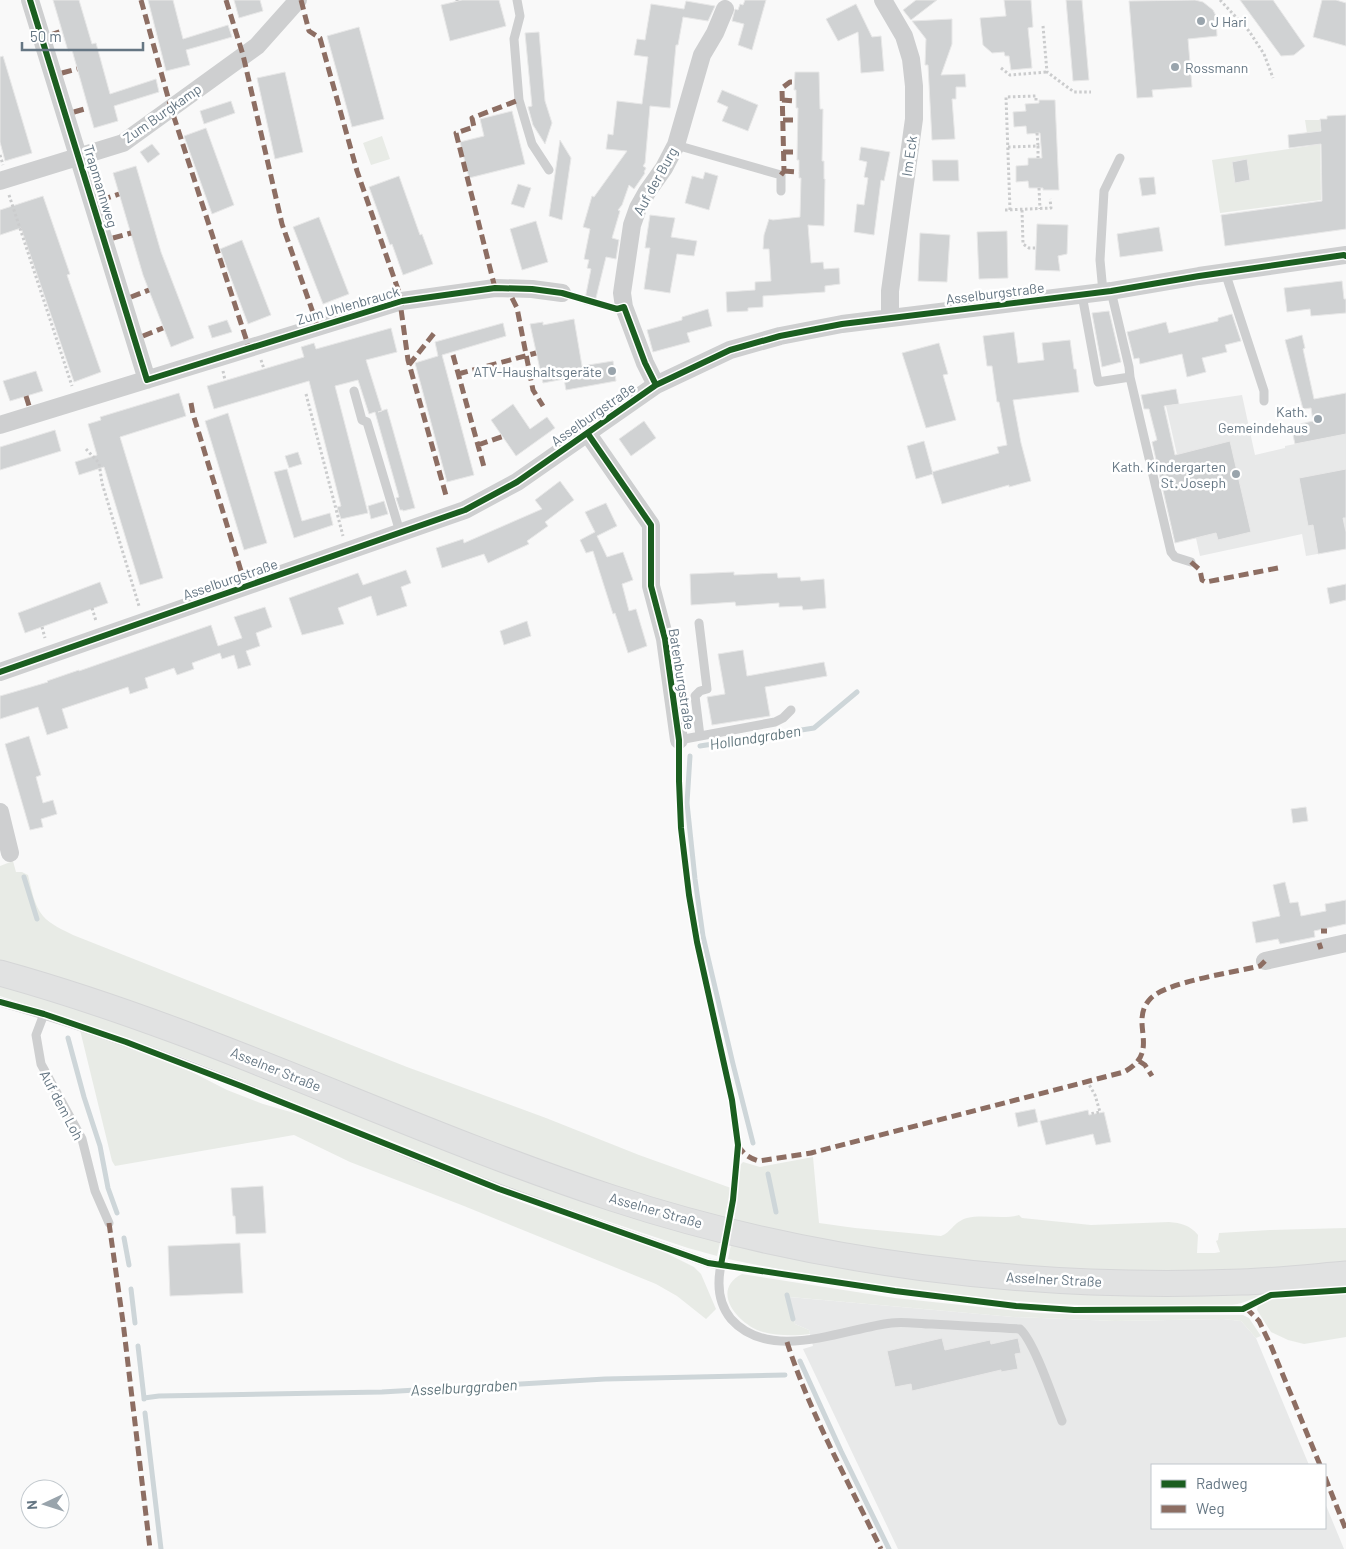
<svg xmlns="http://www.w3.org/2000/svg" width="1346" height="1549" viewBox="0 0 1346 1549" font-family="Barlow,sans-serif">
	<rect width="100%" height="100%" fill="#f9f9f9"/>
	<path fill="#e8e9e9" d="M1242 395 1255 455 1285 448V446L1346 434V549L1306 556 1302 534 1200 556 1166 406Z
		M789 1297 1013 1317 1115 1321 1223 1319 1241 1321 1256 1338 1309 1465H1152V1528H1325V1503L1344 1549H898L803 1349 813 1346 809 1330 795 1324Z"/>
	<path fill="#e8ebe6" d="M1305 120H1320L1321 200 1220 213 1212 160 1309 146Z
		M382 136 390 159 371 165 363 143Z
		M13 861 16 872H22L28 875C31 887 34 906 43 916 50 924 63 930 73 935L407 1067 546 1118 639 1155 731 1188 724 1221 592 1182 0 962V866Z
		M0 981 721 1238 717 1256 688 1248 517 1191 192 1061 119 1035 0 996Z
		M80 1030 180 1066 227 1090 263 1104 308 1117 494 1192 553 1214 658 1249 694 1267 701 1274 716 1309 706 1319 677 1296 656 1284 464 1206 350 1162 294 1135 115 1166 112 1161Z
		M813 1157 819 1223 855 1228 941 1236C951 1233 953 1222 967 1218 984 1214 1003 1220 1019 1215L1022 1218 1091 1225 1169 1222C1181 1223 1190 1225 1198 1235L1197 1253H1215L1220 1252 1216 1241 1218 1240 1219 1233 1270 1230 1346 1228V1264L1271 1269 1085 1272 922 1258 734 1223 740 1165 743 1162 760 1167Z
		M732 1240 1264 1293C1258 1296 1253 1299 1247 1301 1223 1311 1168 1307 1141 1307 1003 1305 864 1287 728 1259Z
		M742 1274 895 1298 1037 1313 1087 1315H1243L1249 1318 1261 1336 1256 1338 1241 1321 1223 1319 1115 1321 1013 1317 790 1297 795 1324 809 1330 810 1334C796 1336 777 1336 763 1332 739 1325 709 1291 742 1274Z
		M1346 1293V1337L1304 1344 1288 1340 1271 1332 1257 1310 1258 1305 1262 1301 1272 1299Z"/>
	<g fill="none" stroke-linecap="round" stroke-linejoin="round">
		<path stroke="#ced6d9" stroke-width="5" d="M700 746 814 728 857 692
			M690 756 687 803 695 879 703 936 733 1064 753 1143
			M24 877 37 919
			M68 1038 84 1097 100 1146 108 1188 117 1213
			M768 1174 776 1212
			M124 1238 129 1265
			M131 1289 135 1323
			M787 1295 793 1319
			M138 1346 144 1398
			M800 1361 841 1451 889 1549
			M144 1399V1398L159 1396 382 1392 605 1379 785 1375
			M145 1413 161 1549"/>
	</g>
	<path fill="#d0d2d3" stroke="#e8e8e8" d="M53 0H79L92 44 96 43 110 94 156 79 159 92 114 106 118 121 94 128 72 50 68 51Z
		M148 0H173L183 39 228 25 232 37 186 50 190 65 166 71Z
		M234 0H260L263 11 239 18Z
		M462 0H499L506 26 450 41 441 5Z
		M745 0H766L752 50 738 45 744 24 732 21 735 9 738 10 740 4 743 5Z
		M916 0H937L911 20 903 10Z
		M1004 0H1031L1033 27 1028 28 1032 68 1011 70 1009 56H1005L1004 52 992 53 983 45 980 18 1006 16Z
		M1066 0H1082L1089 80 1073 81Z
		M1195 0 1203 2 1213 10 1216 16 1217 36 1188 39 1192 87 1152 90 1153 97 1137 98 1129 1Z
		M1240 0H1273L1305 46 1294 55 1281 56Z
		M1322 0H1336L1346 3V46L1313 37Z
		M686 1 715 6 708 21 683 17 678 45H676L670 108 650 106 645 163 643 166 646 168 644 172 645 173 634 189 629 185 622 205 618 210 620 211 612 238 619 240 616 259 606 257 594 306 584 304 591 269 587 268 589 260 584 259 590 229 583 227 592 196 594 197 627 151 606 149 608 134 613 135 617 101 642 104 648 57 634 55 637 39 645 40 651 4 684 9Z
		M856 4 872 37 881 36 884 71 861 73 858 32 838 41 826 19Z
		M952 19V44L941 75 965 74 966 87H956V99H952L955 139 932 140 928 65H925L926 39 912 21Z
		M359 27 384 119 352 127 327 36Z
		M539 32 545 101 552 123 545 144 533 125 528 107 532 106 525 33Z
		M3 56 32 153 5 161 0 142V57Z
		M285 72 303 152 275 159 257 78Z
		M795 72H819L820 109H823L822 161H824V179H825L824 226 808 225 811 263 823 262 824 269 839 268 840 284 825 286V292L763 296V307L748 308V311L727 312 726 292 755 290V282L771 281 769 249H763L764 235 769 219 773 220 800 217 801 178H799V160H797L798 108H796V90H794Z
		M722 90 758 105 748 131 722 121 728 107 717 102Z
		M1039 100H1055L1059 190H1043V188H1029L1028 181 1016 182V166L1028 165V158H1042L1040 133 1027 134 1026 126 1014 127 1013 112 1026 111 1025 104 1039 103Z
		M231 101 235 113 204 124 200 111Z
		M512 111 525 164 469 178 460 142 484 136 480 119Z
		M1346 115V229L1225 246 1221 215 1322 201 1321 144 1289 148 1288 135 1321 131 1320 119H1327V116Z
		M206 128 234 205 212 214 184 136Z
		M560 140 571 158 562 220 549 216Z
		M152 144 160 154 148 163 140 152Z
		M861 147 890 152 884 181 881 180 874 235 854 232 857 204 864 205 868 178 864 177 867 162 859 160Z
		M1247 159 1250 180 1235 183 1232 162Z
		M932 160H958L959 181H933Z
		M136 166 161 252 194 338 171 347 143 275 113 173Z
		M705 172 718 176 709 210 685 203 692 176 703 179Z
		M399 176 420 235 422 234 433 264 403 275 392 244 390 245 369 187Z
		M1154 177 1156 194 1142 196 1139 178Z
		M518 184 531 188 524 208 511 204Z
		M43 196 70 274 67 275 101 372 74 382 21 228 0 235V210Z
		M650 215 675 218 671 237 697 241 694 256 677 254 670 293 644 289 650 248H645Z
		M319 217 349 294 323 304 293 227Z
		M536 221 548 262 522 270 510 229Z
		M1037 224 1068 225 1067 254 1058 256 1060 271 1035 270Z
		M1159 227 1163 251 1120 257 1117 234Z
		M1007 231 1008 278 979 279 977 232Z
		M920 233 950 235 947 282 918 281Z
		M242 240 271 315 248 324 220 249Z
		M1342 281 1344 299H1346V313L1311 316 1310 309 1287 312 1284 288Z
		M708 309 712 326 687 333 690 342 653 352 647 330 682 320V317Z
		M1109 311 1121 362 1102 367 1092 313Z
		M1232 314 1241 341 1225 345 1227 352 1202 358 1206 372 1187 377 1182 354 1140 364 1139 358 1134 359 1127 332 1166 322 1169 333 1218 321V318Z
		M574 319 582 366 613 361 616 381 566 390 564 379 543 383 530 324 543 322V325Z
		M227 320 232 332 212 338 208 326Z
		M503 323 506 336 442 355 474 475 447 482 415 363 438 356 435 342Z
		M391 328 397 352 366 360 382 411 378 412 387 409 415 508 403 511V510H400L396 498 399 497 375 412 369 414 358 380 335 386 368 513 341 519 337 507 341 506 309 381 214 409 207 386 304 357 301 347 314 343 316 349Z
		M1014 332 1018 363 1044 360 1042 343 1070 340 1074 369H1076L1079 392 1013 400 1021 443 1031 481 1009 487V485L942 504 932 472 999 453 997 447 1007 445 999 402H997L992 366H987L983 336Z
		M1302 335 1305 348 1303 349 1314 399 1346 393V434L1295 444 1291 426 1313 421 1311 408 1303 409 1285 340Z
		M939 343 948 374 943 375 956 420 926 428 902 353Z
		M36 371 43 391 10 401 3 381Z
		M1176 389 1179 404 1164 406 1175 455 1230 441 1251 532 1218 540 1216 533 1175 543 1152 442 1157 440 1149 409H1144L1141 395Z
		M179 393 186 416 120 437 163 578 140 585 104 467 79 475 75 462 97 455 88 424 101 420 100 417Z
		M513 404 530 429 547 417 555 428 516 456 491 420Z
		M228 413 267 543 244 550 205 421Z
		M644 421 656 438 631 456 619 439Z
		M55 430 61 451 0 470V447Z
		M924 441 933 474 916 479 907 446Z
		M298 452 302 464 289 468 285 456Z
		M287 469 302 521 330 513 333 525 294 538 274 472Z
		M1346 469V518H1343L1346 532V549L1318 554 1313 525 1308 526 1299 478Z
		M560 481 574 500 545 522 548 526 527 541 529 544 488 563 484 554 442 568 436 548 463 539 464 543 542 509 535 500Z
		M384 501 388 514 371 519 368 506Z
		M606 503 617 526 597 536 607 557 623 552 633 580 622 584 629 611 636 609 647 646 628 653 615 613 613 614 593 551 586 553 580 540 595 532 585 512Z
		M406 570 411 583 401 587 407 606 377 616 371 596 338 608 344 624 302 635 289 598 358 573 363 585Z
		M734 572V575L777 573 778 578 800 577 801 581 824 579 826 608 803 610 802 606 779 607V603L736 606 735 602 691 605 690 574Z
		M100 582 108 603 25 633 18 613Z
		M1346 584V600L1330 604 1327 588Z
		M265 607 272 627 256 633 260 646 246 651 251 665 238 669 234 655 222 659 220 653 192 663 194 669 177 675 174 668 145 678 148 688 130 694 128 687 62 709 68 728 47 735 38 707 0 719V696L48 682 47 681 79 670V671L211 625 218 646 242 638 234 617Z
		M527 621 531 636 504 645 500 631Z
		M743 650 747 676 824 662 827 676 765 687 770 716 712 725 707 697 725 694 718 654Z
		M29 736 41 775 36 777 43 803 53 800 57 814 41 819 43 827 30 830 5 744Z
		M1306 807 1308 821 1293 823 1291 809Z
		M1285 882 1290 903 1298 902 1301 916 1326 911 1325 904 1346 900V924L1314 931 1315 937 1280 944 1278 939 1256 943 1252 922 1280 916 1273 885Z
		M1035 1109 1038 1122 1018 1127 1015 1113Z
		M1088 1110 1089 1115 1104 1112 1111 1142 1096 1145 1093 1134 1046 1145 1040 1121Z
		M263 1186 266 1233 236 1234 235 1216H233L231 1188Z
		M240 1243 243 1293 170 1296 168 1246Z
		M942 1338 945 1350 990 1340 991 1344 1018 1338 1021 1353 1015 1354 1018 1369 1001 1372V1370L912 1391 911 1384 895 1387 887 1351Z"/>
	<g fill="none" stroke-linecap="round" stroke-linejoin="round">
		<g stroke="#d5d6d7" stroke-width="27">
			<path id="secondary" d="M0 973C210 1031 405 1130 612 1198 813 1264 1030 1290 1241 1282 1276 1281 1311 1277 1346 1274"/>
		</g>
		<path stroke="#cbcccd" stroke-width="3" stroke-dasharray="2.5 2.5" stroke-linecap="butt" d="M457 0V1
			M1220 0 1249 31 1264 54 1273 78
			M1043 26 1047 72 1074 92H1091
			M1001 68 1010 75 1047 72
			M1037 133 1038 146
			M1008 147 1038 146V158
			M0 155 3 165
			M1039 188 1040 209
			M9 195 72 386
			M1005 210 1051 208 1050 199
			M1010 210 1006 97 1036 96V103
			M1022 210 1023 244 1029 248H1035
			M261 360 264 369
			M223 371 225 380
			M306 394 343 536
			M86 449 99 463 102 483 139 606
			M92 608 96 621
			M42 627 45 638
			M1087 1081 1095 1095 1100 1112 1089 1114"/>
		<path stroke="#cecfd0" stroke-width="9" d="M517 0 520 16 514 39 519 100 532 144 549 170
			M676 145 781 175V191
			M1225 272 1264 391V401
			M1103 292 1100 260 1104 191 1120 158
			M1082 295 1098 382 1130 377 1129 367 1111 291
			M1130 377 1171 552 1175 557 1191 562
			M354 391 362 420 367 422 400 532
			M699 623 707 689 700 691 695 696 700 736
			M679 740 775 722 783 718 791 710
			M0 1002C139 1041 272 1098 405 1152 505 1193 607 1226 708 1263L721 1265C717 1284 718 1303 731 1319 770 1363 843 1329 891 1323 904 1321 919 1324 932 1324 962 1326 991 1327 1020 1329 1035 1343 1053 1399 1062 1421
			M44 1014 36 1035 41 1064 82 1139 95 1191 109 1223"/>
		<path stroke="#cecfd0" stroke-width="18" d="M30 0 147 380
			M883 0 904 36 911 59 914 86V119L890 291V318
			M0 181 123 143 257 46 298 0
			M656 385 645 363 624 307 622 293 632 225 638 208 647 192 664 168 676 145 702 55 715 33 725 9
			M0 425 402 301 495 288 532 289 562 293
			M588 434 651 525V586L665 639 679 740
			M0 672 465 510 517 482 656 385 730 350 780 336 842 324 1111 291 1199 276 1346 255
			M0 812 10 853
			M1265 961 1346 943"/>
		<use href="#secondary" stroke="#e1e2e2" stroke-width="25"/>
		<path stroke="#8d6e63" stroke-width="5" stroke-dasharray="10 5" stroke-linecap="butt" d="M141 0 171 108 249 348
			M226 0 243 55 282 224 318 327
			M301 0 309 31 320 38 357 171 402 301 401 309 408 360 447 499
			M50 35 62 31
			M62 73 77 69
			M782 100 796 101
			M74 112 88 108
			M783 120H797
			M783 152H797
			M784 171 799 172
			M781 175 784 171 782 88 790 82H794
			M101 200 119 194
			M113 238 131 233
			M495 288 456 133 474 127 472 118 519 100
			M131 297 149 290
			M512 298 517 308 533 390 543 406
			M143 336 163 328
			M453 355 484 467
			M409 365 435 332
			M458 374 536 353
			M26 396 30 409
			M191 403 193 414 241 571
			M478 445 504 436
			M1191 562 1200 570 1202 580 1206 582 1278 568
			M1321 931H1327
			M1319 943 1321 949
			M1139 1061 1145 1065 1152 1076
			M738 1145C743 1154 749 1158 759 1161L811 1153 1124 1072C1163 1051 1127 1022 1151 998 1167 982 1235 972 1260 966L1265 961
			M109 1223 123 1322 150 1549
			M1246 1308 1259 1321 1271 1346 1320 1465
			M787 1342C810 1414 848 1481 881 1549
			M1325 1477 1346 1530"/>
		<g stroke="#fff" stroke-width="9">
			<path id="cycleway" d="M30 0 147 380 402 301 495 288 532 289 562 293 617 309 624 307 645 363 656 385
				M588 434 651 525V586L665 639 679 740V781L681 828 689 895 697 942 732 1100 738 1145 733 1200 721 1265
				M0 672 465 510 517 482 656 385 730 350 780 336 842 324 1111 291 1199 276 1344 255 1346 256
				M0 1002 44 1014 126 1042 241 1086 499 1189 708 1263 895 1291 1016 1306 1074 1310 1243 1309 1271 1295 1346 1290"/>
		</g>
		<use href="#cycleway" stroke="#1b5e20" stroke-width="6"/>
	</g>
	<g fill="#99a4ac" stroke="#fff" stroke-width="2">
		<circle cx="1201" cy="21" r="5"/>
		<circle cx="1175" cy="67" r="5"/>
		<circle cx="612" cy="371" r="5"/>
		<circle cx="1318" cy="419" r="5"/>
		<circle cx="1236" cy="474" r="5"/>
	</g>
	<g text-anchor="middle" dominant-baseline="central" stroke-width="5" stroke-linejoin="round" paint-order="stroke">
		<g font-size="14" fill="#657683" stroke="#fff" text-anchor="end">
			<text x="1211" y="21" text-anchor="start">J Hari</text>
			<text x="1185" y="67" text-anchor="start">Rossmann</text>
			<text x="602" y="371">ATV-Haushaltsgeräte</text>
			<text x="1308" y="411">Kath.<tspan x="1308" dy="16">Gemeindehaus</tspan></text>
			<text x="1226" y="466">Kath. Kindergarten<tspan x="1226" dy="16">St. Joseph</tspan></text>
		</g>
		<g font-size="14" fill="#657683" stroke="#fff">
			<text transform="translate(162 113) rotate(-35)">Zum Burgkamp</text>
			<text transform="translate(909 156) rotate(-82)">Im Eck</text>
			<text transform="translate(655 181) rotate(-61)">Auf der Burg</text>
			<text transform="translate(101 186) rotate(73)">Trapmannweg</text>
			<text transform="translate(995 293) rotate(-7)">Asselburgstraße</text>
			<text transform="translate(348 305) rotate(-16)">Zum Uhlenbrauck</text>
			<text transform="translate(593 414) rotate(-35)">Asselburgstraße</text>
			<text transform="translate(230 579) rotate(-19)">Asselburgstraße</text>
			<text transform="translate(682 679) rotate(81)">Batenburgstraße</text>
			<text transform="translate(276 1069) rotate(22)">Asselner Straße</text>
			<text transform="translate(62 1105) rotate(62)">Auf dem Loh</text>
			<text transform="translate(656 1210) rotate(16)">Asselner Straße</text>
			<text transform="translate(1054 1279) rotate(3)">Asselner Straße</text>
		</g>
		<g font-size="15" font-style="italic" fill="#60757c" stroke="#fff">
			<text transform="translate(755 737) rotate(-9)">Hollandgraben</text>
			<text transform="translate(464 1387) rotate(-3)">Asselburggraben</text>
		</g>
	</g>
	<rect x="1151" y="1464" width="175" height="65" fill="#ffffff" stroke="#c1c8cd"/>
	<rect x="1161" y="1480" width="25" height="8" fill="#1b5e20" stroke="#c1c8cd"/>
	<text x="1196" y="1489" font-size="15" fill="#657683">Radweg</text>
	<rect x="1161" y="1505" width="25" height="8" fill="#8d6e63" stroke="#c1c8cd"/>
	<text x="1196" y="1514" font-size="15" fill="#657683">Weg</text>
	<g transform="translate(45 1504) rotate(266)"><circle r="24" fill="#ffffff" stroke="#c1c8cd"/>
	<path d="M0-4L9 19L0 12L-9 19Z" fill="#99a4ac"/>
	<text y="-8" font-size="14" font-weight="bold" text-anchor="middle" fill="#657683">N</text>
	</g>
	<path d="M22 42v8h121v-8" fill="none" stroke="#657683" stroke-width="2.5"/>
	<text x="30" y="42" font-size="15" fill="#657683" stroke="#ffffff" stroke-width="4" paint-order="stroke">50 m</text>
</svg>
